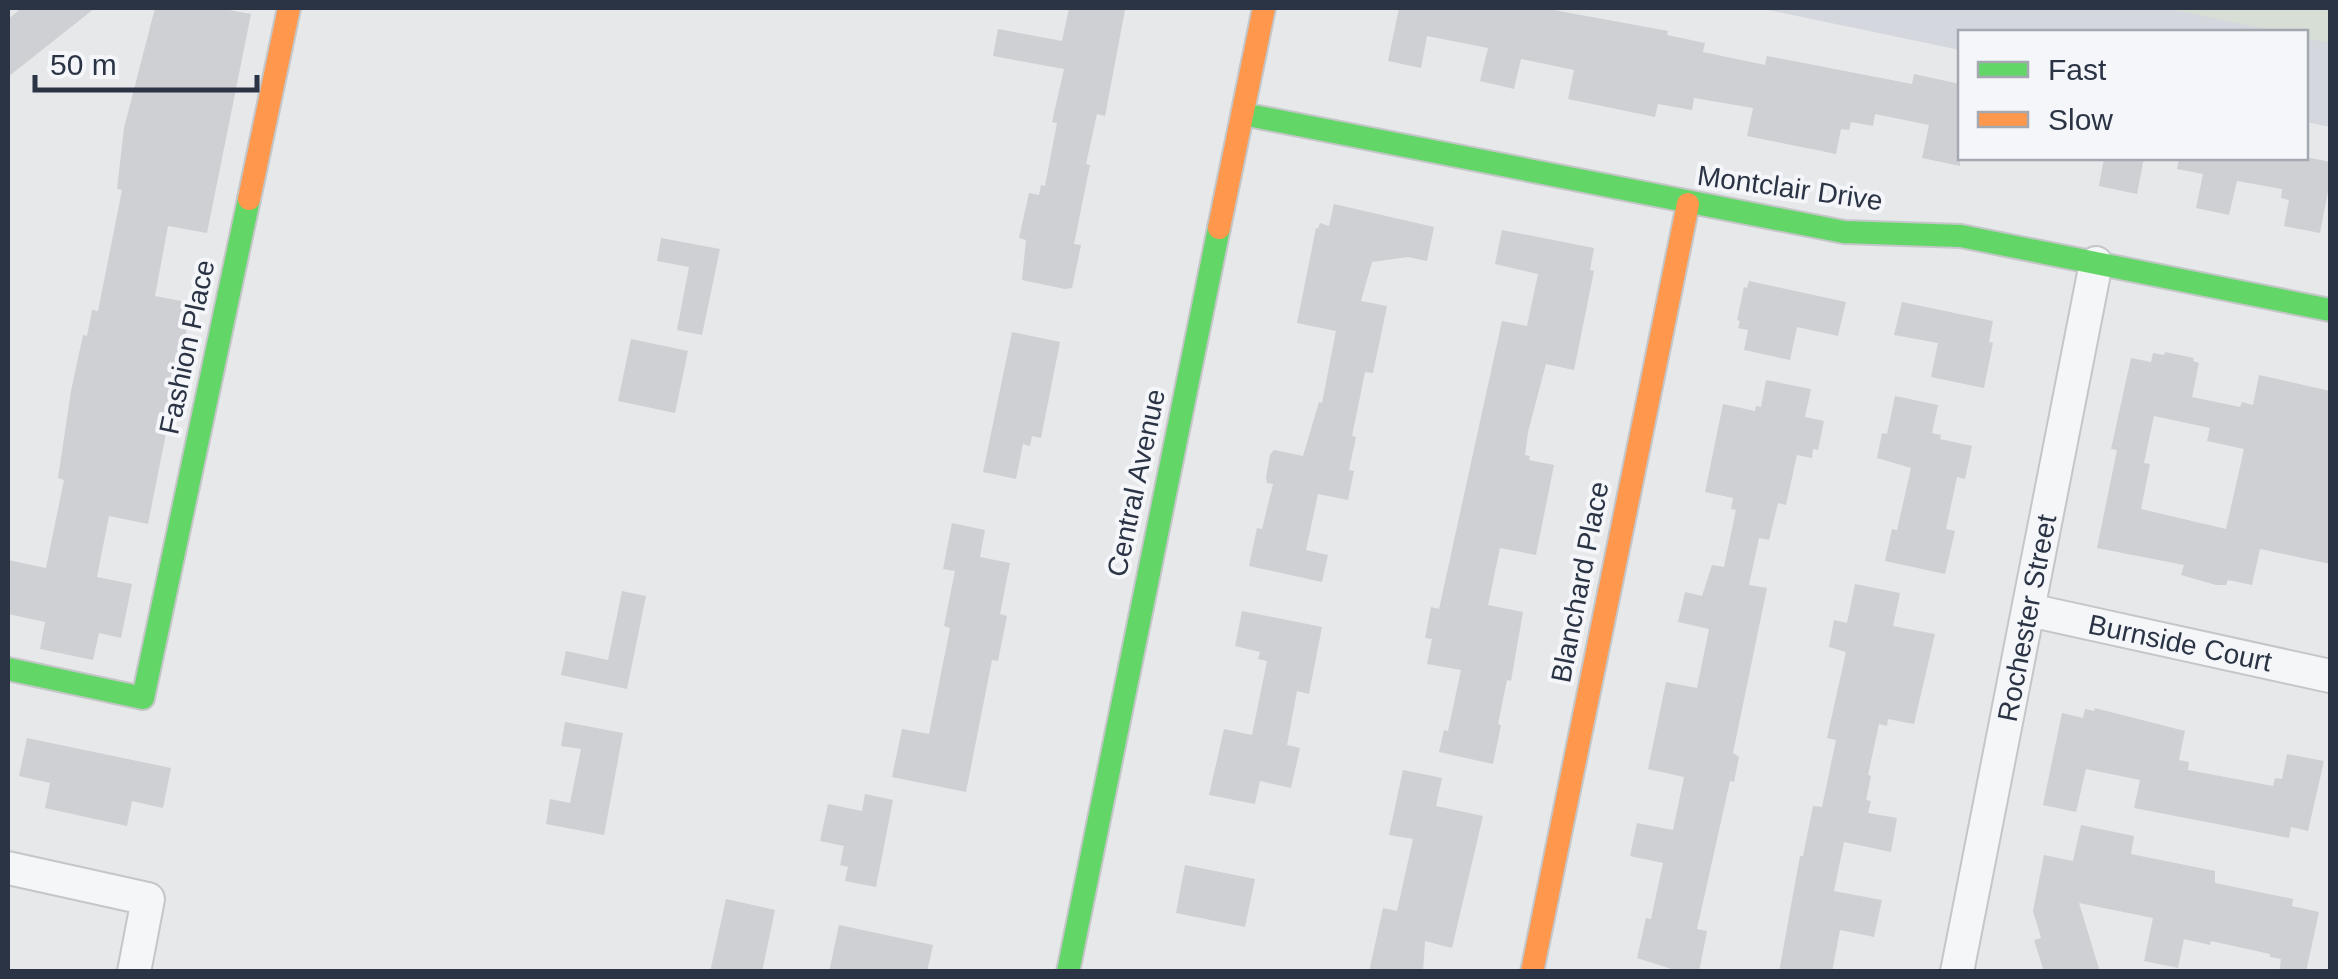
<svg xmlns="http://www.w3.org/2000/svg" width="2338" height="979" viewBox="0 0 2338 979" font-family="Arial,sans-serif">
	<rect width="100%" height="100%" fill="#e6e8ea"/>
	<path fill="#d4d7dd" d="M1759 8H2330V127L2306 122V32H1960V50Z"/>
	<path fill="#d6ded6" d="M2164 8H2330V43L2306 38V32H2281Z"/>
	<path fill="#ced0d3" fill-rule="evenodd" d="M22 8H95L8 77V19Z
		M155 8H218L251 14 207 233 168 226 155 296 192 303 148 524 109 516 97 577 132 584 121 638 99 633 93 660 40 649 45 622 8 614V560L46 568 64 480 58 478 71 391 83 335 87 336 92 310 98 311 122 190 117 189 124 128Z
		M1069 8 1125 10 1105 116 1097 114 1086 164 1090 165 1074 244 1081 245 1072 288 1065 289 1022 280 1026 240 1019 238 1029 193 1039 195 1041 185 1045 186 1057 123 1052 122 1064 69 993 56 998 29 1062 41Z
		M1399 8H1543L1668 31 1667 35 1705 43 1703 52 1765 65 1767 56 1912 84 1914 74 1960 84V166L1922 158 1929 125 1875 114 1873 126 1851 122 1849 130 1841 129 1836 154 1747 136 1753 108 1694 98 1692 110 1658 104 1655 117 1568 99 1574 70 1521 59 1514 89 1480 81 1488 48 1427 36 1421 68 1388 61Z
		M2104 158H2144L2137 194 2099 186Z
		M2179 158H2311L2330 162V181L2320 233 2284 226 2289 200 2281 198 2282 189 2237 181 2229 215 2196 208 2203 174 2177 169Z
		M1334 204 1434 227 1427 261 1408 257 1372 262 1361 301 1387 306 1373 373 1365 372 1352 436 1356 437 1349 470 1354 471 1348 500 1318 494 1306 550 1328 555 1322 582 1249 566 1257 528 1262 529 1273 484 1267 483 1266 477 1270 455 1274 450 1303 456 1319 402 1322 403 1336 331 1297 323 1316 228 1318 229 1320 223 1329 226Z
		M1502 230 1594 248 1590 270 1594 271 1574 370 1546 364 1528 432 1525 455 1530 456 1529 460 1554 465 1536 555 1500 548 1488 605 1523 612 1511 681 1507 680 1498 724 1501 725 1493 764 1439 752 1444 730 1448 731 1461 670 1427 664 1432 639 1425 638 1431 607 1439 609 1502 321 1527 326 1538 274 1495 264Z
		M661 238 720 249 702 335 677 330 689 267 657 261Z
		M1749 281 1846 302 1838 336 1797 327 1790 360 1744 350 1748 330 1738 328 1740 321 1737 320 1744 287 1747 288Z
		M1902 302 1993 321 1989 342 1993 343 1984 388 1931 377 1938 343 1894 335Z
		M1012 332 1060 342 1041 438 1032 436 1030 446 1023 444 1016 479 983 472Z
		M631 339 688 351 675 413 618 401Z
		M2165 352 2194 358 2193 361 2199 363 2192 397 2240 407 2242 402 2253 405 2259 375 2330 391V564L2260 549 2252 585 2228 580 2226 585H2216L2181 575 2184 565 2097 548 2117 450 2111 449 2131 358 2151 362 2153 353 2164 355ZM2154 416 2210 428 2207 441 2244 449 2226 529 2141 509 2150 464 2144 463Z
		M1766 380 1811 389 1805 417 1824 421 1818 450 1813 449 1812 458 1797 455 1786 505 1778 503 1769 540 1759 538 1749 585 1767 588 1733 753 1739 757 1734 782 1730 781 1697 929 1707 931 1699 972H1681L1637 958 1646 918 1651 919 1663 863 1630 856 1637 823 1673 830 1684 777 1648 769 1666 682 1697 688 1709 629 1678 622 1685 592 1702 596 1712 565 1724 567 1736 510 1731 509 1733 498 1705 492 1723 404 1755 411 1756 406 1761 407Z
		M1895 396 1938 405 1932 433 1941 435 1940 439 1972 446 1965 479 1957 477 1946 529 1955 531 1945 574 1885 561 1892 529 1897 530 1911 468 1877 458 1882 433 1887 434Z
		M952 523 985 530 980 557 1010 563 1000 614 1007 616 998 661 992 660 966 792 892 777 902 729 929 734 950 628 944 626 955 571 943 569Z
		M1855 584 1900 593 1893 626 1935 634 1914 724 1888 719 1887 726 1879 724 1868 775 1871 776 1866 800 1871 801 1868 813 1897 818 1891 852 1844 842 1834 891 1882 900 1874 937 1840 930 1832 972H1779L1800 856H1803L1813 806 1822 807 1836 740 1827 738 1846 652 1829 647 1834 620 1847 623Z
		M622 591 646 596 627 689 561 675 566 651 608 660Z
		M1242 611 1322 627 1309 694 1297 691 1287 745 1300 748 1291 788 1260 781 1255 804 1209 795 1224 729 1252 735 1267 661 1258 659 1260 652 1235 646Z
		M2095 708 2185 731 2179 760 2189 762 2188 770 2273 786 2275 778 2282 779 2287 754 2324 761 2308 831 2291 827 2289 838 2134 808 2140 780 2086 769 2076 812 2043 805 2062 713 2083 718 2085 709 2094 711Z
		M565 722 623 733 604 835 546 824 550 799 570 803 581 749 561 746Z
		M27 738 171 768 163 808 132 801 127 826 45 808 50 783 19 776Z
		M1403 770 1442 778 1436 806 1483 816 1452 948 1425 941 1423 972H1369L1383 908 1397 911 1413 839 1389 835Z
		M865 794 893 800 876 887 845 881 848 867 840 865 844 846 820 841 828 804 862 811Z
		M2081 825 2134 836 2131 854 2215 871V883L2293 899 2292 906 2319 912 2306 972H2279L2281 959 2270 957V954L2211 941 2210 945 2184 939 2178 968 2144 961 2153 918 2079 903 2100 972H2044L2034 940 2041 938 2033 911 2044 855 2073 861Z
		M1185 865 1255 879 1245 927 1176 913Z
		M726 899 775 910 762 972H710Z
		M839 925 933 945 927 972H829Z"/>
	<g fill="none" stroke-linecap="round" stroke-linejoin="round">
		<g stroke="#c4c6c8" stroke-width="36">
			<path id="street" d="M2029 610 2330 676
				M8 868 148 899 134 972
				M1957 972 2096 263"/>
		</g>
		<g stroke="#c4c6c8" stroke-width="26">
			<path id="fast" d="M1243 114 1844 232 1961 236 2330 310
				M8 669 143 698 249 199
				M1068 972 1219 228"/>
		</g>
		<g stroke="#c4c6c8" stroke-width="26">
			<path id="slow" d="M249 199 289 8
				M1219 228 1264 8
				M1532 972 1688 204"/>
		</g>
		<use href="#street" stroke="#f5f6f7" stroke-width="32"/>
		<use href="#fast" stroke="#63d668" stroke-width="22"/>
		<use href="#slow" stroke="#ff974d" stroke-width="22"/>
	</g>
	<g text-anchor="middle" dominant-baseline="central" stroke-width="8" stroke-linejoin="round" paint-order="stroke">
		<g font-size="28" fill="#2b3445" stroke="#f4f6f9">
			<text transform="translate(1790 188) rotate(8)">Montclair Drive</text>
			<text transform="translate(187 347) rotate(-78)">Fashion Place</text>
			<text transform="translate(1136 483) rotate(-78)">Central Avenue</text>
			<text transform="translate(1580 582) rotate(-79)">Blanchard Place</text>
			<text transform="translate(2027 618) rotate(-79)">Rochester Street</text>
			<text transform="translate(2180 643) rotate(12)">Burnside Court</text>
		</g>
	</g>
	<rect width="2338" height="979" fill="none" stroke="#2b3445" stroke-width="20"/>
	<rect x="1958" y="30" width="350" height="130" fill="#f4f6f9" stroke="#a4a8b1" stroke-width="2.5"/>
	<rect x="1978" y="62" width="50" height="15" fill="#63d668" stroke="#a4a8b1" stroke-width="2.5"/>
	<text x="2048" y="80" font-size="30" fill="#2b3445">Fast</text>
	<rect x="1978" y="112" width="50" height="15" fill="#ff974d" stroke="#a4a8b1" stroke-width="2.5"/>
	<text x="2048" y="130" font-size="30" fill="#2b3445">Slow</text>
	<path d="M35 75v15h222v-15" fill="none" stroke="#2b3445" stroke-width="5"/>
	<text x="50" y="75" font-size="30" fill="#2b3445" stroke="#f4f6f9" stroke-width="8" paint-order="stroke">50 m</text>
</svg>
